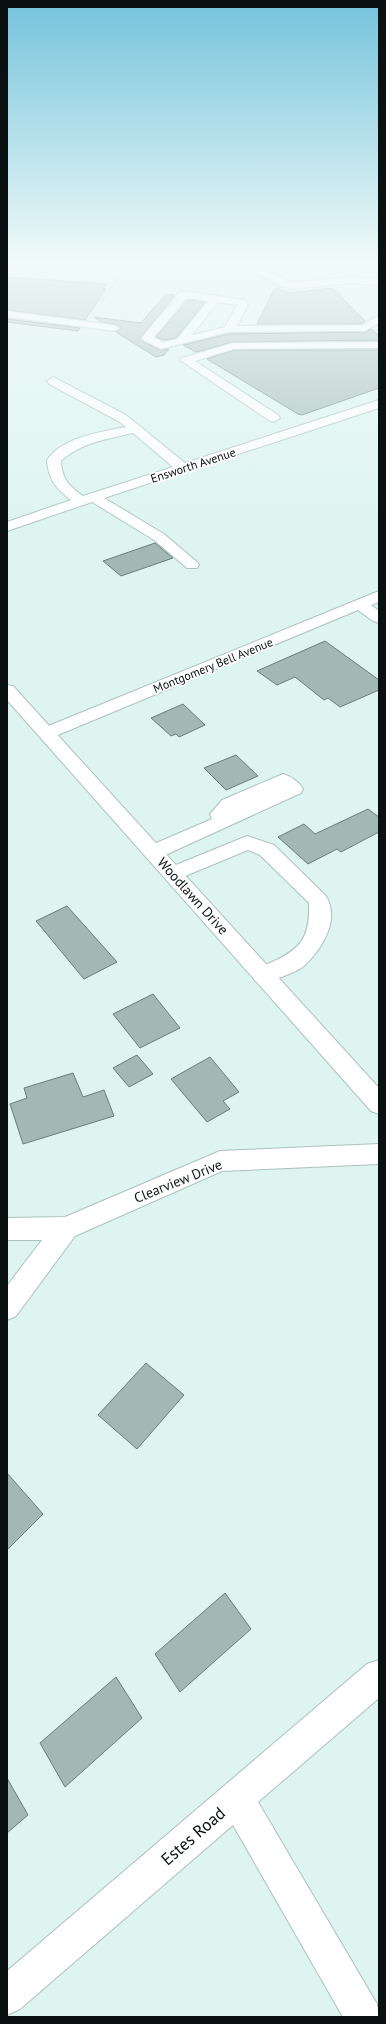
<svg xmlns="http://www.w3.org/2000/svg" width="386" height="2024" viewBox="0 0 386 2024" font-family="'PT Sans',sans-serif">
	<rect width="100%" height="100%" fill="#ddf4f0"/>
	<path fill="#a3b8b5" stroke="#697d7a" d="M7 277 106 284 103 288 106 289 85 320 7 310Z
		M275 288 290 293 333 288 365 321 362 324H257Z
		M166 294 175 295 140 338 142 341 160 350 169 349 164 355 156 357 116 332 121 329V327L114 324 101 322 94 317 141 323Z
		M188 300 205 302 176 338 163 340 156 337Z
		M7 319 80 328 78 331 7 322Z
		M372 329 379 336V340L233 342 196 352 183 345 229 334 365 332Z
		M234 350H379V388L302 415 298 414 207 359Z
		M155 543 173 558 121 576 103 561Z
		M325 641 379 680V690L340 707 328 698 324 700 295 677 277 685 257 671Z
		M183 704 205 725 179 737 176 734 171 736 151 718Z
		M236 755 258 776 226 790 204 768Z
		M368 809 379 817V832L341 852 337 849 308 864 278 837 304 824 315 834Z
		M67 906 109 953 117 962 84 979 36 921Z
		M153 994 180 1028 140 1048 113 1014Z
		M137 1055 153 1074 129 1087 113 1068Z
		M210 1057 239 1092 223 1101 230 1109 207 1122 171 1079Z
		M73 1073 83 1097 104 1090 114 1116 23 1144 10 1104 27 1098 24 1088Z
		M146 1363 184 1395 137 1449 98 1415Z
		M7 1473 43 1514 7 1550Z
		M225 1593 251 1629 180 1692 155 1654Z
		M116 1677 142 1718 65 1787 40 1743Z
		M7 1778 28 1815 7 1833Z"/>
	<g fill="none" stroke-linecap="round" stroke-linejoin="round">
		<g stroke="#abc1bd" stroke-width="2">
			<path id="minor" d="M7 261H142L137 264 121 266 7 265Z
				M234 261H247L292 283 350 277 379 279V285L350 283 292 289 280 286Z
				M184 291 244 300 248 305 237 326 362 325 379 315V323L365 331 229 332 161 349 143 340 141 338 143 336 180 292ZM187 298 208 301 177 339 163 342 154 337ZM218 302 237 305 225 327 192 335Z
				M7 311 114 325 120 328 114 331 7 317Z
				M379 342V348L234 349 195 361 278 415 280 418 274 422 270 421 180 360 182 358 233 343Z
				M53 377 126 415 185 463 379 400V408L104 498 164 534 197 562 199 565 197 568H187L154 540 92 502 7 531V522L71 500C56 489 48 479 47 460 63 437 100 432 126 427L118 421 49 384 47 381ZM133 433 173 467 83 496C69 486 62 479 61 461 80 443 107 439 133 433Z
				M379 591V602L371 605 379 611V623L373 621 358 610 53 737 47 738 41 737 38 733 41 729Z
				M283 774C291 776 299 782 303 789L301 793 161 857 154 859 147 857 144 852 147 847 212 819 210 814 222 800Z
				M247 836 274 845 326 896C340 919 323 948 305 965 298 972 274 980 263 983L255 981 252 975C256 968 262 966 270 963 301 949 310 938 309 903L260 855 248 850 173 881 166 879 163 874 166 869Z
				M379 1144V1164L222 1171 75 1236 16 1316 7 1320V1286L42 1240H7V1218L65 1217 220 1151Z
				M379 1660V1698L258 1802 377 2004 379 2017H343L233 1825 20 2009 7 2015V1971L367 1664Z"/>
		</g>
		<g stroke="#abc1bd" stroke-width="2">
			<path id="major" d="M7 685 13 686 379 1088V1114L371 1111 7 700Z"/>
		</g>
		<path stroke="#9eb0ad" stroke-width="1.5" stroke-dasharray="1.5 1.5" stroke-linecap="butt" d="M52 301 103 300 119 277"/>
		<use href="#minor" fill="#fff" fill-rule="evenodd"/>
		<use href="#major" fill="#fff" fill-rule="evenodd"/>
	</g>
	<linearGradient id="sky" x2="0" y2="1"><stop stop-color="#74c3dc"/><stop offset="0.48" stop-color="#f0faf8"/><stop offset="1" stop-color="#f0faf8" stop-opacity="0"/></linearGradient>
	<rect width="386" height="544" fill="url(#sky)"/>
	<g text-anchor="middle" dominant-baseline="central" stroke-width="3.5" stroke-linejoin="round" paint-order="stroke">
		<g font-size="12" fill="#0a1211" stroke="#fff">
			<text transform="translate(193 465) rotate(-18)">Ensworth Avenue</text>
			<text transform="translate(213 665) rotate(-22)">Montgomery Bell Avenue</text>
		</g>
		<g font-size="14" fill="#0a1211" stroke="#fff">
			<text transform="translate(193 896) rotate(48)">Woodlawn Drive</text>
			<text transform="translate(178 1181) rotate(-22)">Clearview Drive</text>
		</g>
		<g font-size="17" fill="#0a1211" stroke="#fff">
			<text transform="translate(193 1836) rotate(-41)">Estes Road</text>
		</g>
	</g>
	<rect width="386" height="2024" fill="none" stroke="#0a1211" stroke-width="16"/>
</svg>
